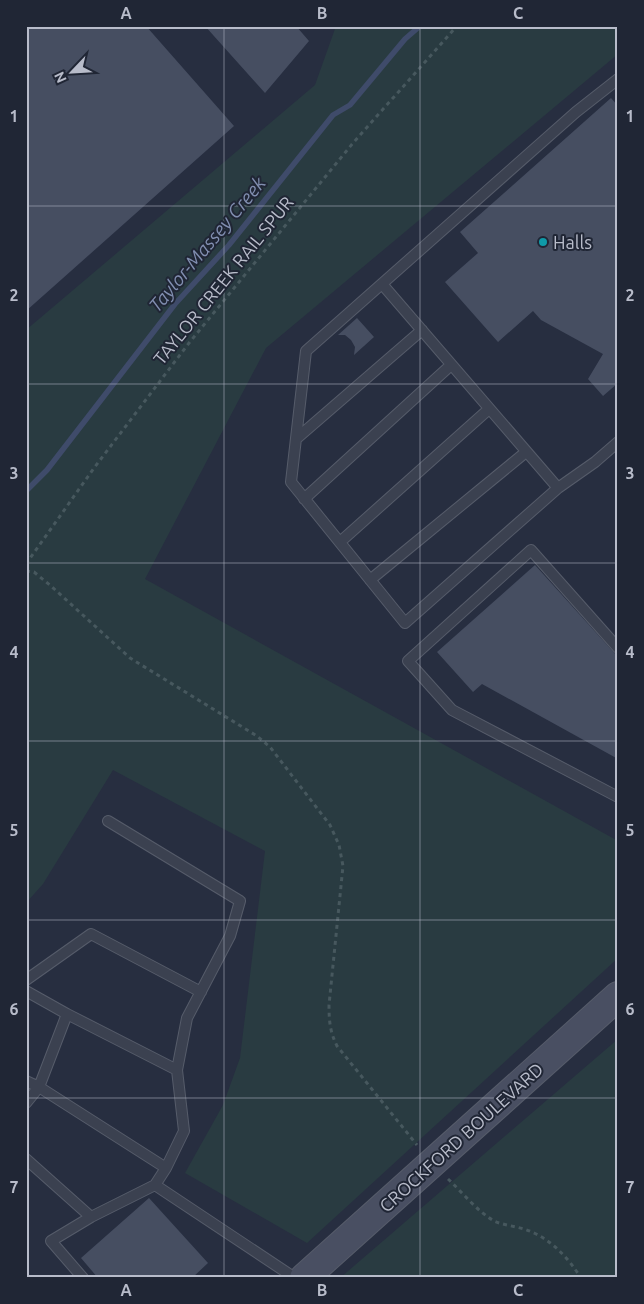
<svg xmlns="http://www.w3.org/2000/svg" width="644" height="1304" viewBox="0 0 644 1304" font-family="Ubuntu,sans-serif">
	<rect width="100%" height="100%" fill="#272e40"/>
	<path fill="#293b41" d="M336 26H618V54L266 348 145 579 618 841V958L307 1243 185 1173 223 1105 240 1058 265 851 113 770 43 884 26 903V330L315 85Z
		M618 1039V1278H340Z"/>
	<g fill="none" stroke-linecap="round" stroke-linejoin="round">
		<path stroke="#3f4b6a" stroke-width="5.5" d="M26 491 47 470 175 304 229 245 333 115 350 105 405 39 420 26"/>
	</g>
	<path fill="#464e61" d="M26 26H146L234 126 26 311Z
		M205 26H296L309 41 265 93Z
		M611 98 618 106V383L603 396 588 379 603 354 541 320 533 311 498 342 445 282 478 253 460 232Z
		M357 318 374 337 354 355 355 347 351 340 345 335H338Z
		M535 565 618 657V759L482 684 473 692 437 652Z
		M149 1198 208 1263 192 1278H98L81 1258Z"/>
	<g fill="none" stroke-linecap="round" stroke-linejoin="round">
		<g stroke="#565c6a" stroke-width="12">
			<path id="lane" d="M382 284 558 488 405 623 291 482 306 351 576 112 618 79
				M296 439 422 330
				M558 488 595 462 618 442
				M304 499 451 365
				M340 542 489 409
				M370 580 526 452
				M618 648 531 550 408 661 452 710 618 797
				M108 821 240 901 230 936 187 1018 177 1070
				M26 980 91 934 201 992
				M26 991 67 1014
				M26 1081 39 1087 166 1168
				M26 1103 39 1087 67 1014 177 1070 184 1131 166 1168 155 1185
				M26 1159 91 1217
				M83 1278 51 1241 91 1217 155 1185 295 1278"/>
		</g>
		<g stroke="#565c6a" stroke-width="30">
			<path id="secondary" d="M304 1278 618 996"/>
		</g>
		<path stroke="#47585e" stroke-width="3" stroke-dasharray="4 4" stroke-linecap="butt" d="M26 564 94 468 189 343 353 143 457 26
			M26 571 34 572 51 586 130 658 257 736 270 747 330 825 339 845 343 866 329 1005C329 1021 330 1032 337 1046L417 1145
			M448 1179C463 1193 477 1211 494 1221 503 1225 514 1226 524 1229 549 1237 567 1256 581 1278"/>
		<use href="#lane" stroke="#3b4150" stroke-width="10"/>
		<use href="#secondary" stroke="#494f62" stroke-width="28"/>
	</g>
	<path fill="none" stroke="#b8bcca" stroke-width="1" stroke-opacity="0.55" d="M224 26V1278M420 26V1278M26 206H618M26 384H618M26 563H618M26 741H618M26 920H618M26 1098H618"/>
	<circle fill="#0f9aa8" stroke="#202635" stroke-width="2" cx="543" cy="242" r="5"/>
	<g text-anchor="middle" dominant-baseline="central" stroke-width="4" stroke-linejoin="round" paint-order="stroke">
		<g font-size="18" fill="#b8bcca" stroke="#202635" text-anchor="start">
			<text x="553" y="242">Halls</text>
		</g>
		<g font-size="18" fill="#b8bcca" stroke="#202635">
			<text transform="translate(223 280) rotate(-51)">TAYLOR CREEK RAIL SPUR</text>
			<text transform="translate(461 1137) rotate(-42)">CROCKFORD BOULEVARD</text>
		</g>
		<g font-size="19" font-style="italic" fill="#818eb0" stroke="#202635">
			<text transform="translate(207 244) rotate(-50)">Taylor-Massey Creek</text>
		</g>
	</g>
	<rect width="644" height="1304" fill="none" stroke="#202635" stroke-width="55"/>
	<g transform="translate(72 72) rotate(245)" stroke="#202635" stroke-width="4" paint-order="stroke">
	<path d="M0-4L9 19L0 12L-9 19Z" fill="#b8bcca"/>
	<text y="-8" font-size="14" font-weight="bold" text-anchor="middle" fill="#b8bcca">N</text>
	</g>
	<rect x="28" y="28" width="588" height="1248" fill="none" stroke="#b8bcca" stroke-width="2"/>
	<g font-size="16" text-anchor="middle" font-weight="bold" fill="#b8bcca">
		<text x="126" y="19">A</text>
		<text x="322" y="19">B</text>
		<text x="518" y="19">C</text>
		<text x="14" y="122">1</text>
		<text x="630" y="122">1</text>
		<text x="14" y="301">2</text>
		<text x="630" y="301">2</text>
		<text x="14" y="479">3</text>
		<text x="630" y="479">3</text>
		<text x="14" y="658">4</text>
		<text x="630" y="658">4</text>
		<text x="14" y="836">5</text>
		<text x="630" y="836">5</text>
		<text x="14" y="1015">6</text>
		<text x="630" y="1015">6</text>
		<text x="14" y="1193">7</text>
		<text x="630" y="1193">7</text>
		<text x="126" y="1296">A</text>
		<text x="322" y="1296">B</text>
		<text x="518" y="1296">C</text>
	</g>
</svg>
